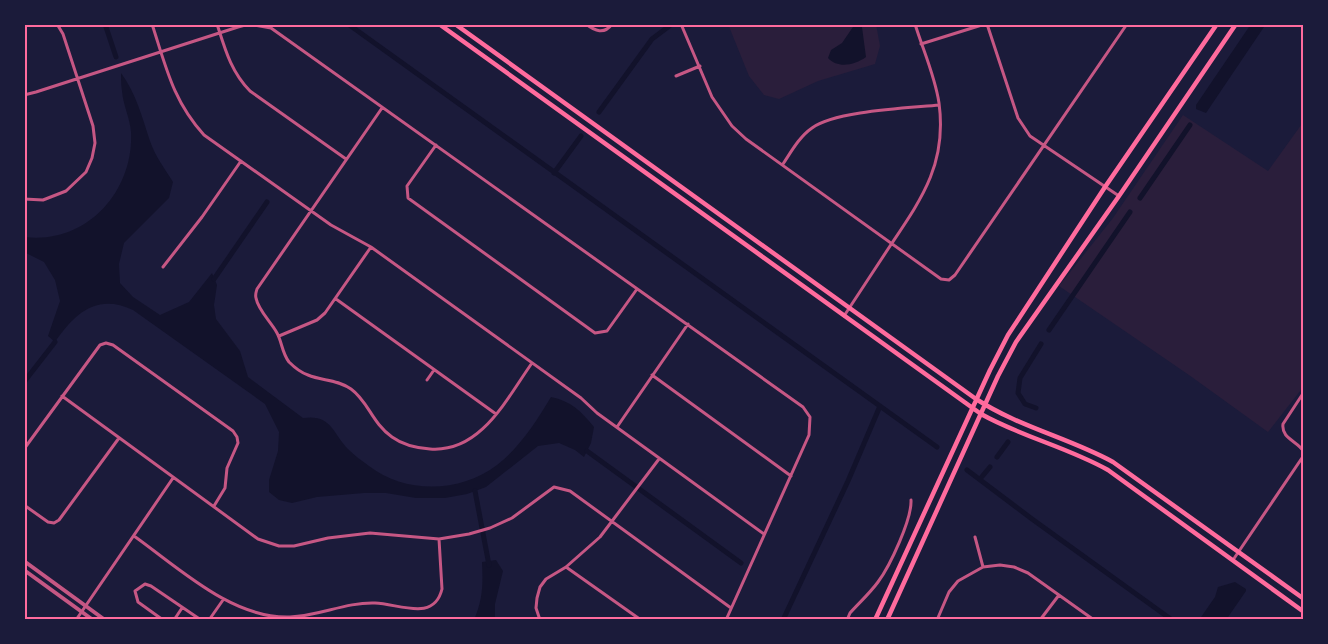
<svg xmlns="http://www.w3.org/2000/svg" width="1328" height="644" viewBox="0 0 1328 644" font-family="Mulish,sans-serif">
	<rect width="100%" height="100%" fill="#1b1b3a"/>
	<path fill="#2a1e3b" d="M728 24H876L880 46 875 64 818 81 779 99 764 95 749 76Z
		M1183 115 1268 171 1304 121V386L1268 432 1189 375 1059 286 1113 218Z"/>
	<path fill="#12122b" d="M855 24 862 27 866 57C855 65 838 69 828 58L831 50 842 43Z
		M1251 24H1266L1206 113 1196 109V105Z
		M121 73C136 93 142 117 150 141 155 156 165 169 173 182L169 198 124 243 119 264 120 283 133 297 160 315 189 302 212 273 217 285 214 305 216 319 240 351 248 377 303 418C331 414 332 432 348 449 354 455 362 461 369 466 405 494 461 493 497 465 520 447 536 422 551 397 571 401 581 411 594 427L591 443 584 457 575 450 559 443 538 446 486 487 467 494 445 498H416L386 493H364L317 497 292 503 279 500 269 492V480L278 451 279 432 265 404 133 310C97 293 75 313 55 342L48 336 60 301 55 280 44 262 24 252V237C86 245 134 192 131 132 130 118 123 105 122 91 121 85 121 79 121 73Z
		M496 560 503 571 495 604V620H474C483 599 483 585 482 562Z
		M1235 582 1246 589V591L1226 620H1199L1215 597 1218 587Z"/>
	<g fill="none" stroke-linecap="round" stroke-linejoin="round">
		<path stroke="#12122b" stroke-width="5" d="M105 24 116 57
			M348 24 937 447
			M599 112 652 39 672 24
			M554 173 581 136
			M1140 198 1190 125
			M214 279 267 202
			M1049 330 1130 212
			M24 382 55 342
			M1036 408 1025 404 1018 393 1020 378 1041 344
			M587 451 741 563
			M997 457 1008 442
			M967 470 1032 519 1172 620
			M980 479 990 467
			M475 491 489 565
			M783 620 848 481 880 406"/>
		<path stroke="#c65784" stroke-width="3" d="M152 24C166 67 173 101 204 135L331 225 371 247 581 398 597 413 764 534
			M217 24C225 49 231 72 250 91L346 159
			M586 24C595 31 604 35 612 24
			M681 24 712 97 732 126 746 139 941 279 949 280 955 275 1127 24
			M987 24 1018 118 1030 136 1119 196
			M921 44 985 24
			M676 76 700 66
			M24 95 36 92 238 27 249 24 271 28 803 407 810 417 809 435 726 620
			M382 108 257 289C256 293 255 294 256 298 258 310 271 322 277 333 282 342 282 353 289 362 294 367 302 373 308 375 322 381 337 379 351 389 368 401 372 423 392 437 403 445 416 448 430 449 481 453 507 398 532 363
			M436 145 407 186 408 198 595 333 607 331 637 289
			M783 164C791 152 799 137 812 128 834 111 909 108 939 105
			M24 199 43 200 66 191 86 172 92 158 95 143 93 126 63 34 57 24
			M163 267 202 217 241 161
			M336 299 496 414
			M24 300V311
			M844 316C860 292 876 267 892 243 923 197 947 162 939 103 935 76 923 50 915 24
			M279 336 317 320 325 313 371 247
			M652 375 791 476
			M427 380 434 370
			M1304 392 1283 424C1281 439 1298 441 1304 452
			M62 396 258 539 279 546H294L328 538 370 533 439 539 469 534 490 528 512 518 554 487 570 491 731 608
			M617 427 688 324
			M24 449 100 345 106 343 113 345 233 431 237 437 238 443 227 468 225 488 214 506
			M24 505 48 522 54 523 59 520 119 438
			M1304 535V543
			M134 536C179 568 232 619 290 617 319 616 346 602 375 603 400 604 434 622 442 589L439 539
			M975 537 983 567
			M1233 560 1304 455
			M566 567 641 620
			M76 620 173 478
			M163 620 138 602 135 591 145 584 151 586 201 620
			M174 620 182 608
			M209 620 223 600
			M540 620 536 608 537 598 540 587 546 579 566 567 600 537 659 459
			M847 620 850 613C859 603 870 593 878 582 890 566 912 519 911 500
			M937 620 949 592 958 581 983 567 1000 565 1014 567 1028 573 1094 620
			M1040 620 1059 595"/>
		<path stroke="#c65784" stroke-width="4" d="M24 561 105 620
			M24 570 93 620"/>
		<path stroke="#ff6b9d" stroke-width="4.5" d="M439 24 981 414C1022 437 1067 447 1108 470L1304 612
			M455 24 976 399C1019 427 1069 438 1113 462L1304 599
			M875 620 990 370 1008 335 1105 187 1217 24
			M887 620 998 376 1016 342 1119 196 1236 24"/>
	</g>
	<rect width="1328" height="644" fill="none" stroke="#1b1b3a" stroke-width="51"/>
	<rect x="26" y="26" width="1276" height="592" fill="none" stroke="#ff6b9d" stroke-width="2"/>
</svg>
